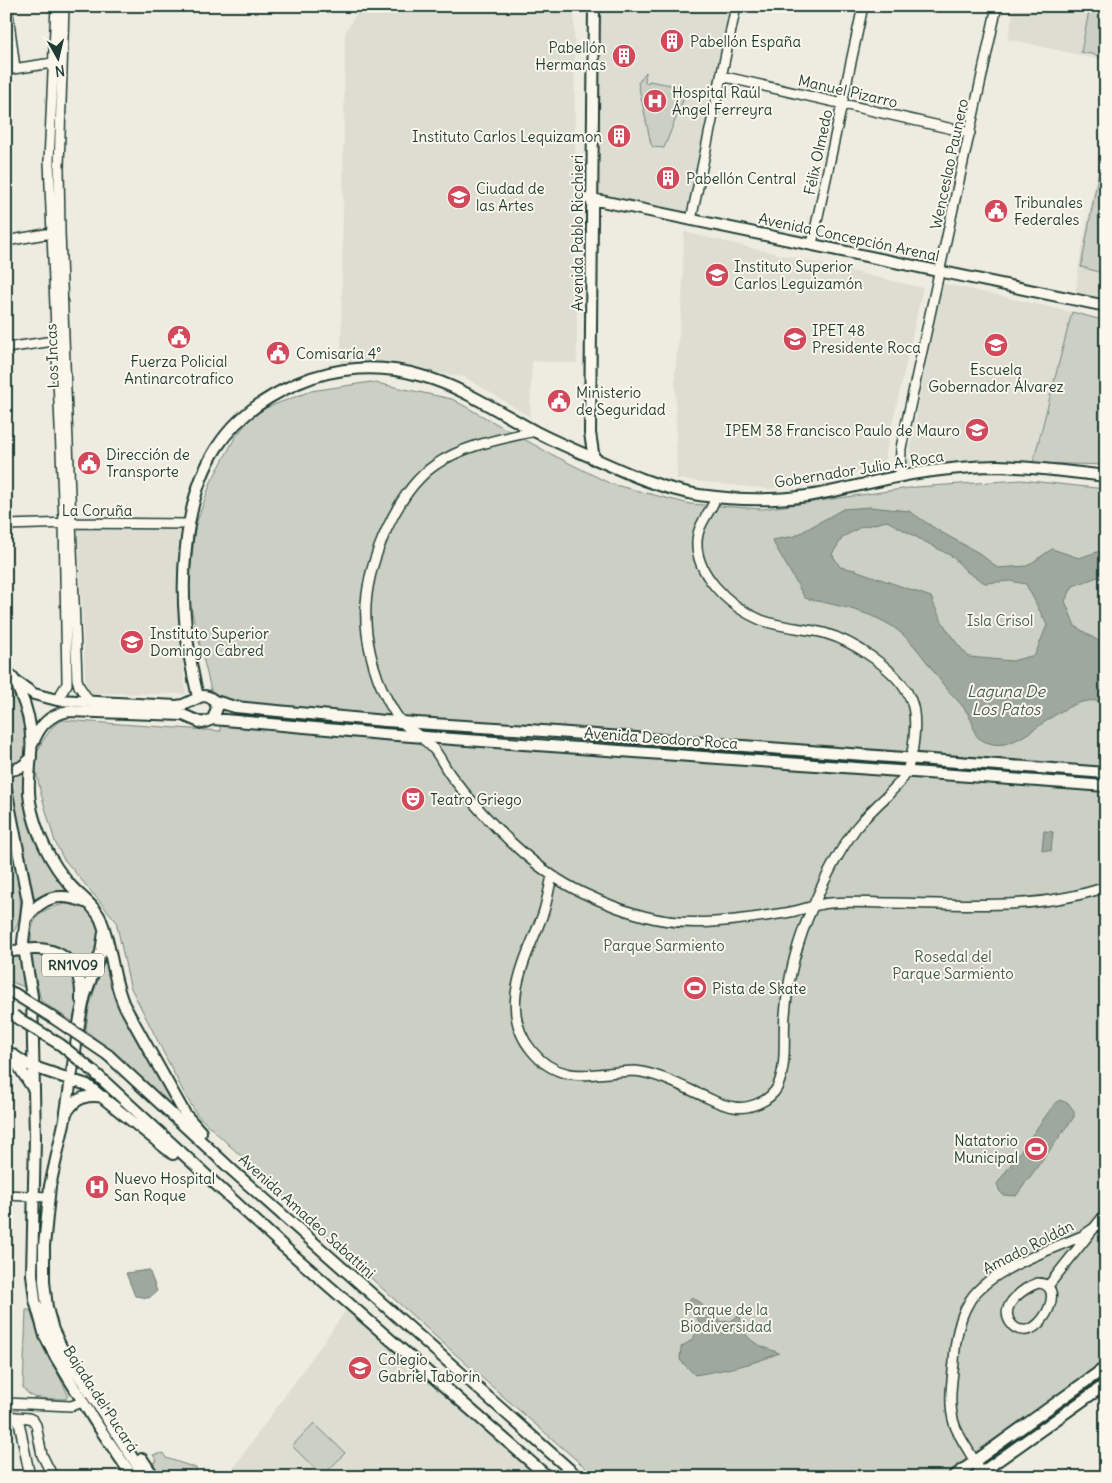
<svg xmlns="http://www.w3.org/2000/svg" width="1112" height="1483" viewBox="0 0 1112 1483" font-family="Delius,sans-serif">
	<rect width="100%" height="100%" fill="#eeece1"/>
	<filter id="ink" filterUnits="userSpaceOnUse"><feTurbulence type="fractalNoise" baseFrequency=".02" numOctaves="2"/><feDisplacementMap in="SourceGraphic" scale="10" xChannelSelector="R" yChannelSelector="G"/><feConvolveMatrix kernelMatrix="1 2 1 2 8 2 1 2 1" color-interpolation-filters="sRGB"/></filter>
	<g filter="url(#ink)">
		<path fill="#ddddd2" d="M574 6 577 363 532 361 530 417 465 377 384 365 341 364 345 33 359 8Z
			M597 6H733L688 217 595 196Z
			M1014 6H1106V61L1008 39Z
			M1106 122V299L1076 292 1079 263 1103 144Z
			M684 232 923 288 883 465 823 481 769 489 677 479 675 372 682 302Z
			M941 283 1072 312 1033 463H970L907 467Z
			M181 525 176 591 186 694 86 693 78 526Z
			M347 1309 484 1427 540 1477H227Z"/>
		<path fill="#cbcfc4" stroke="#75867c" d="M1090 6H1106V57L1081 52Z
			M646 72 645 82 648 83 649 81 688 88 664 148 653 147 651 144 638 83Z
			M1106 133V274L1081 267Z
			M1072 312 1106 321V465L1033 463Z
			M371 382 452 399 549 453 611 484 690 504 763 509 916 487 1021 480 1106 489V1361L999 1440 945 1477H596L482 1378 385 1291 197 1115 183 1091 130 986 116 921 63 858 55 842 40 790 35 765V757L42 742 53 726 63 720 221 731 188 596 195 527 211 482 236 436 257 411 311 391Z
			M6 681C17 692 33 743 24 757 20 763 13 764 6 764Z
			M26 772 25 796 72 893C58 891 48 895 35 901L12 788 7 777Z
			M6 817 20 895C21 912 20 929 6 940Z
			M65 904C73 905 85 906 91 911 93 913 94 916 95 918 106 938 95 959 86 978 72 948 62 944 31 945 30 917 39 910 65 904Z
			M30 953C39 954 50 954 58 958 79 968 78 1005 76 1024L41 1001Z
			M106 954 114 986 188 1124 86 1030 89 1007Z
			M6 957H21L27 988 6 980Z
			M26 1310H30L33 1320 68 1395 66 1399C51 1398 30 1402 23 1387Z
			M314 1423 345 1453 323 1476 292 1446Z
			M163 1453 166 1458 196 1468 197 1475 200 1477H162L153 1463 157 1461 153 1455Z"/>
		<path fill="#9fa89f" stroke="#6c7d74" fill-rule="evenodd" d="M870 507 909 511 939 531 979 553 998 568 1027 566 1052 549 1079 558 1106 549V574L1073 586 1065 601 1075 626 1106 646V703C1064 687 1024 756 989 743 970 737 977 730 970 718 965 707 954 697 946 688 931 669 919 648 901 633 875 611 837 606 805 598L772 540 795 536 843 509ZM887 521 953 557 967 572 985 583 1010 581 1026 584 1047 625 1035 655 1012 661 969 657C951 638 940 621 931 597L855 570 840 567 832 554 843 537 861 527Z
			M1044 831 1053 832 1051 851 1042 850Z
			M1060 1100 1069 1104 1074 1111V1117L1016 1196 1003 1195 999 1190 997 1184 1055 1103Z
			M149 1270 157 1291 149 1298 135 1296 126 1273Z
			M692 1297 701 1303 706 1313 722 1322 731 1321 740 1315C743 1342 756 1344 779 1353 752 1365 724 1370 695 1375L680 1360 681 1347 692 1340 701 1325 688 1302Z"/>
		<g fill="none" stroke-linecap="round" stroke-linejoin="round">
			<g stroke="#1f3d34" stroke-width="12">
				<path id="minor" d="M7 6 15 68
					M56 6 49 161 64 523 67 680V684L57 700
					M64 6 59 167 60 232 77 679 79 686 89 701
					M6 70 59 62
					M721 76 970 133
					M691 220 736 6
					M6 241 57 232
					M812 244 863 6
					M6 348 60 340
					M535 431C501 439 464 445 435 465 397 491 369 560 366 604 364 636 373 673 388 701 392 708 396 716 401 721 412 733 426 738 436 752 442 760 446 770 452 777 485 819 534 871 583 893 602 902 624 911 644 916 689 929 739 920 785 913 800 911 815 904 830 903 850 901 870 903 889 903 962 904 1036 911 1106 887
					M900 476 901 448 997 6
					M6 525 72 523 188 524
					M552 876C549 889 547 902 543 914 527 957 496 1008 532 1051 541 1062 552 1070 566 1073 586 1078 614 1071 635 1071 661 1074 685 1088 708 1098 716 1102 725 1106 734 1107 744 1109 756 1105 765 1100 771 1096 777 1090 779 1083 787 1062 783 1037 785 1015 788 977 798 938 814 904 825 878 839 851 856 828 866 816 877 805 888 795 893 789 899 784 903 778 914 760 919 717 910 698 898 670 853 641 824 633 804 628 782 628 761 620 730 607 690 571 698 534 701 520 712 510 716 497
					M6 1195 48 1197
					M1038 1283C1067 1284 1043 1333 1023 1330 1018 1330 1013 1327 1010 1322 999 1305 1024 1288 1038 1283Z
					M1048 1286 1106 1213
					M6 1403 71 1406 83 1402
					M6 1416 16 1417 19 1422 30 1477
					M16 1417 29 1418 33 1420 36 1425 42 1455 53 1477
					M981 1477C977 1459 960 1442 954 1423 948 1403 952 1382 954 1362 955 1343 958 1321 968 1304 984 1271 1051 1250 1084 1235L1094 1228"/>
			</g>
			<g stroke="#1f3d34" stroke-width="14">
				<path id="major" d="M594 6 590 433 594 459
					M587 198 1106 306
					M6 672C13 676 16 683 19 690 28 710 33 731 31 753 30 770 27 785 30 802 35 832 51 864 71 886 81 897 96 907 101 920 112 947 112 978 124 1005L185 1114 201 1132
					M18 683 34 694 57 700 177 706 183 705 202 696C211 696 215 700 217 708L213 719 202 723 183 715 69 711C49 715 40 725 33 743
					M198 697C186 647 180 599 186 547 194 468 223 415 298 383 337 366 381 364 422 376 460 386 501 413 536 432 554 441 572 449 591 457 627 473 658 488 699 495 734 500 771 501 807 496 847 490 885 477 925 472 949 469 973 466 997 466 1034 467 1070 472 1106 476
					M215 701 235 707 385 721 529 730 1106 773
					M213 719 383 734 1106 786
					M6 770C17 771 24 766 31 758
					M6 789 28 901 23 942 32 996 35 1137 32 1274 35 1300 45 1336 55 1356 94 1420 133 1477
					M26 919C42 896 60 892 85 902
					M104 932 101 952 85 995 80 1018 65 1119 50 1186 44 1246V1281L47 1308 53 1330 64 1353 145 1477
					M6 952C16 951 25 949 34 949 66 948 83 970 81 1000
					M6 990 15 994
					M10 1053 28 1065 87 1085 173 1154
					M108 1055 233 1171 578 1477
					M13 1058 34 1090
					M94 1072 284 1247 548 1477
					M67 1112C76 1097 88 1094 104 1097
					M142 1459 154 1477
					M953 1477 1106 1367
					M975 1477 1106 1384"/>
			</g>
			<use href="#minor" stroke="#fbf7ec" stroke-width="9"/>
			<use href="#major" stroke="#fbf7ec" stroke-width="10"/>
			<g stroke="#1f3d34" stroke-width="14" stroke-linecap="butt">
				<path id="major-bridge" d="M15 994 55 1019 108 1055
					M14 1016 61 1045 94 1072"/>
			</g>
			<use href="#major-bridge" stroke="#fbf7ec" stroke-width="10"/>
		</g>
	</g>
	<defs>
		<g id="building-disc" transform="scale(1.25)"><circle r="9.5" fill="#d1495b" stroke="#fbf7ec"/><path d="M-4-6H4V6H1V3H-1V6H-4ZM-2.5-4.3h1.7v1.8h-1.7ZM.8-4.3h1.7v1.8H.8ZM-2.5-1h1.7V.8h-1.7ZM.8-1h1.7V.8H.8Z" fill="#fff"/></g>
		<g id="hospital-disc" transform="scale(1.25)"><circle r="9.5" fill="#d1495b" stroke="#fbf7ec"/><path d="M-5-5h3v3.5h4V-5h3V5h-3V1.5h-4V5h-3Z" fill="#fff"/></g>
		<g id="university-disc" transform="scale(1.25)"><circle r="9.5" fill="#d1495b" stroke="#fbf7ec"/><path d="M0-5L7-2L0 1L-7-2ZM-4 1L0 2.5L4 1V4Q0 6-4 4Z" fill="#fff"/></g>
		<g id="civic-disc" transform="scale(1.25)"><circle r="9.5" fill="#d1495b" stroke="#fbf7ec"/><path d="M-.6-6.5H3V-4.5H.6V-3L4-1V1h2V6H-6V1h2V-1L-.6-3ZM-1.2 2.5V6h2.4V2.5Z" fill="#fff"/></g>
		<g id="school-disc" transform="scale(1.25)"><circle r="9.5" fill="#d1495b" stroke="#fbf7ec"/><path d="M0-5L7-2L0 1L-7-2ZM-4 1L0 2.5L4 1V4Q0 6-4 4Z" fill="#fff"/></g>
		<g id="theatre-disc" transform="scale(1.25)"><circle r="9.5" fill="#d1495b" stroke="#fbf7ec"/><path d="M-5-5.5Q0-4 5-5.5V0Q5 5 0 6Q-5 5-5 0ZM-3.3-2.5H-1v1.5H-3.3ZM1-2.5H3.3v1.5H1ZM-2.8 1Q0 5.5 2.8 1Z" fill="#fff"/></g>
		<g id="stadium-disc" transform="scale(1.25)"><circle r="9.5" fill="#d1495b" stroke="#fbf7ec"/><path d="M0-5a6.5 5 0 1 0 0 10a6.5 5 0 1 0 0-10ZM-3.5-1.8h7v3.6h-7Z" fill="#fff"/></g>
	</defs>
	<g fill-rule="evenodd">
		<use href="#building-disc" x="672" y="41"/>
		<use href="#building-disc" x="624" y="56"/>
		<use href="#hospital-disc" x="655" y="101"/>
		<use href="#building-disc" x="619" y="136"/>
		<use href="#building-disc" x="668" y="178"/>
		<use href="#university-disc" x="459" y="197"/>
		<use href="#civic-disc" x="996" y="211"/>
		<use href="#school-disc" x="717" y="275"/>
		<use href="#civic-disc" x="179" y="337"/>
		<use href="#school-disc" x="795" y="339"/>
		<use href="#school-disc" x="996" y="345"/>
		<use href="#civic-disc" x="278" y="353"/>
		<use href="#civic-disc" x="559" y="401"/>
		<use href="#school-disc" x="977" y="430"/>
		<use href="#civic-disc" x="89" y="463"/>
		<use href="#school-disc" x="132" y="642"/>
		<use href="#theatre-disc" x="413" y="799"/>
		<use href="#stadium-disc" x="695" y="988"/>
		<use href="#stadium-disc" x="1036" y="1149"/>
		<use href="#hospital-disc" x="97" y="1187"/>
		<use href="#school-disc" x="360" y="1368"/>
	</g>
	<g text-anchor="middle" dominant-baseline="central" stroke-width="4" stroke-linejoin="round" paint-order="stroke">
		<rect fill="#fbf7ec" stroke="#61756b" stroke-width="1" x="42" y="953.5" width="62" height="23" rx="4"/>
		<g font-size="14" font-weight="bold" fill="#1f3d34">
			<text x="73" y="965">RN1V09</text>
		</g>
		<g font-size="15" fill="#1f3d34" stroke="#fbf7ec" text-anchor="start">
			<text x="690" y="41">Pabellón España</text>
			<text x="606" y="47" text-anchor="end">Pabellón<tspan x="606" dy="17">Hermanas</tspan></text>
			<text x="672" y="92">Hospital Raúl<tspan x="672" dy="17">Ángel Ferreyra</tspan></text>
			<text x="602" y="136" text-anchor="end">Instituto Carlos Lequizamon</text>
			<text x="686" y="178">Pabellón Central</text>
			<text x="476" y="188">Ciudad de<tspan x="476" dy="17">las Artes</tspan></text>
			<text x="1014" y="202">Tribunales<tspan x="1014" dy="17">Federales</tspan></text>
			<text x="734" y="266">Instituto Superior<tspan x="734" dy="17">Carlos Leguizamón</tspan></text>
			<text x="812" y="330">IPET 48<tspan x="812" dy="17">Presidente Roca</tspan></text>
			<text x="296" y="353">Comisaría 4°</text>
			<text x="179" y="361" text-anchor="middle">Fuerza Policial<tspan x="179" dy="17">Antinarcotrafico</tspan></text>
			<text x="996" y="369" text-anchor="middle">Escuela<tspan x="996" dy="17">Gobernador Álvarez</tspan></text>
			<text x="576" y="392">Ministerio<tspan x="576" dy="17">de Seguridad</tspan></text>
			<text x="960" y="430" text-anchor="end">IPEM 38 Francisco Paulo de Mauro</text>
			<text x="106" y="454">Dirección de<tspan x="106" dy="17">Transporte</tspan></text>
			<text x="150" y="633">Instituto Superior<tspan x="150" dy="17">Domingo Cabred</tspan></text>
			<text x="430" y="799">Teatro Griego</text>
			<text x="712" y="988">Pista de Skate</text>
			<text x="1018" y="1140" text-anchor="end">Natatorio<tspan x="1018" dy="17">Municipal</tspan></text>
			<text x="114" y="1178">Nuevo Hospital<tspan x="114" dy="17">San Roque</tspan></text>
			<text x="378" y="1359">Colegio<tspan x="378" dy="17">Gabriel Taborín</tspan></text>
		</g>
		<g font-size="15" fill="#1f3d34" stroke="#fbf7ec">
			<text transform="translate(848 91) rotate(13)">Manuel Pizarro</text>
			<text transform="translate(818 152) rotate(-78)">Félix Olmedo</text>
			<text transform="translate(949 164) rotate(-78)">Wenceslao Paunero</text>
			<text transform="translate(577 233) rotate(-90)">Avenida Pablo Ricchieri</text>
			<text transform="translate(849 237) rotate(12)">Avenida Concepción Arenal</text>
			<text transform="translate(52 356) rotate(-92)">Los Incas</text>
			<text transform="translate(859 469) rotate(-9)">Gobernador Julio A. Roca</text>
			<text x="97" y="510">La Coruña</text>
			<text transform="translate(661 738) rotate(4)">Avenida Deodoro Roca</text>
			<text transform="translate(307 1216) rotate(42)">Avenida Amadeo Sabattini</text>
			<text transform="translate(1028 1247) rotate(-27)">Amado Roldán</text>
			<text transform="translate(101 1399) rotate(57)">Bajada del Pucará</text>
		</g>
		<g font-size="15" fill="#415a51" stroke="#fbf7ec">
			<text x="1000" y="620">Isla Crisol</text>
			<text x="664" y="945">Parque Sarmiento</text>
			<text x="953" y="956">Rosedal del<tspan x="953" dy="17">Parque Sarmiento</tspan></text>
			<text x="726" y="1309">Parque de la<tspan x="726" dy="17">Biodiversidad</tspan></text>
		</g>
		<g font-size="16" font-style="italic" fill="#455d54" stroke="#fbf7ec">
			<text x="1006" y="691">Laguna De<tspan x="1006" dy="18">Los Patos</tspan></text>
		</g>
	</g>
	<rect width="1112" height="1483" fill="none" stroke="#fbf7ec" stroke-width="25"/>
	<rect x="12" y="12" width="1087" height="1458" fill="none" stroke="#1f3d34" stroke-width="2" filter="url(#ink)"/>
	<g transform="translate(58 58) rotate(172)" stroke="#fbf7ec" stroke-width="4" paint-order="stroke">
	<path d="M0-4L9 19L0 12L-9 19Z" fill="#1f3d34"/>
	<text y="-8" font-size="14" font-weight="bold" text-anchor="middle" fill="#1f3d34">N</text>
	</g>
</svg>
